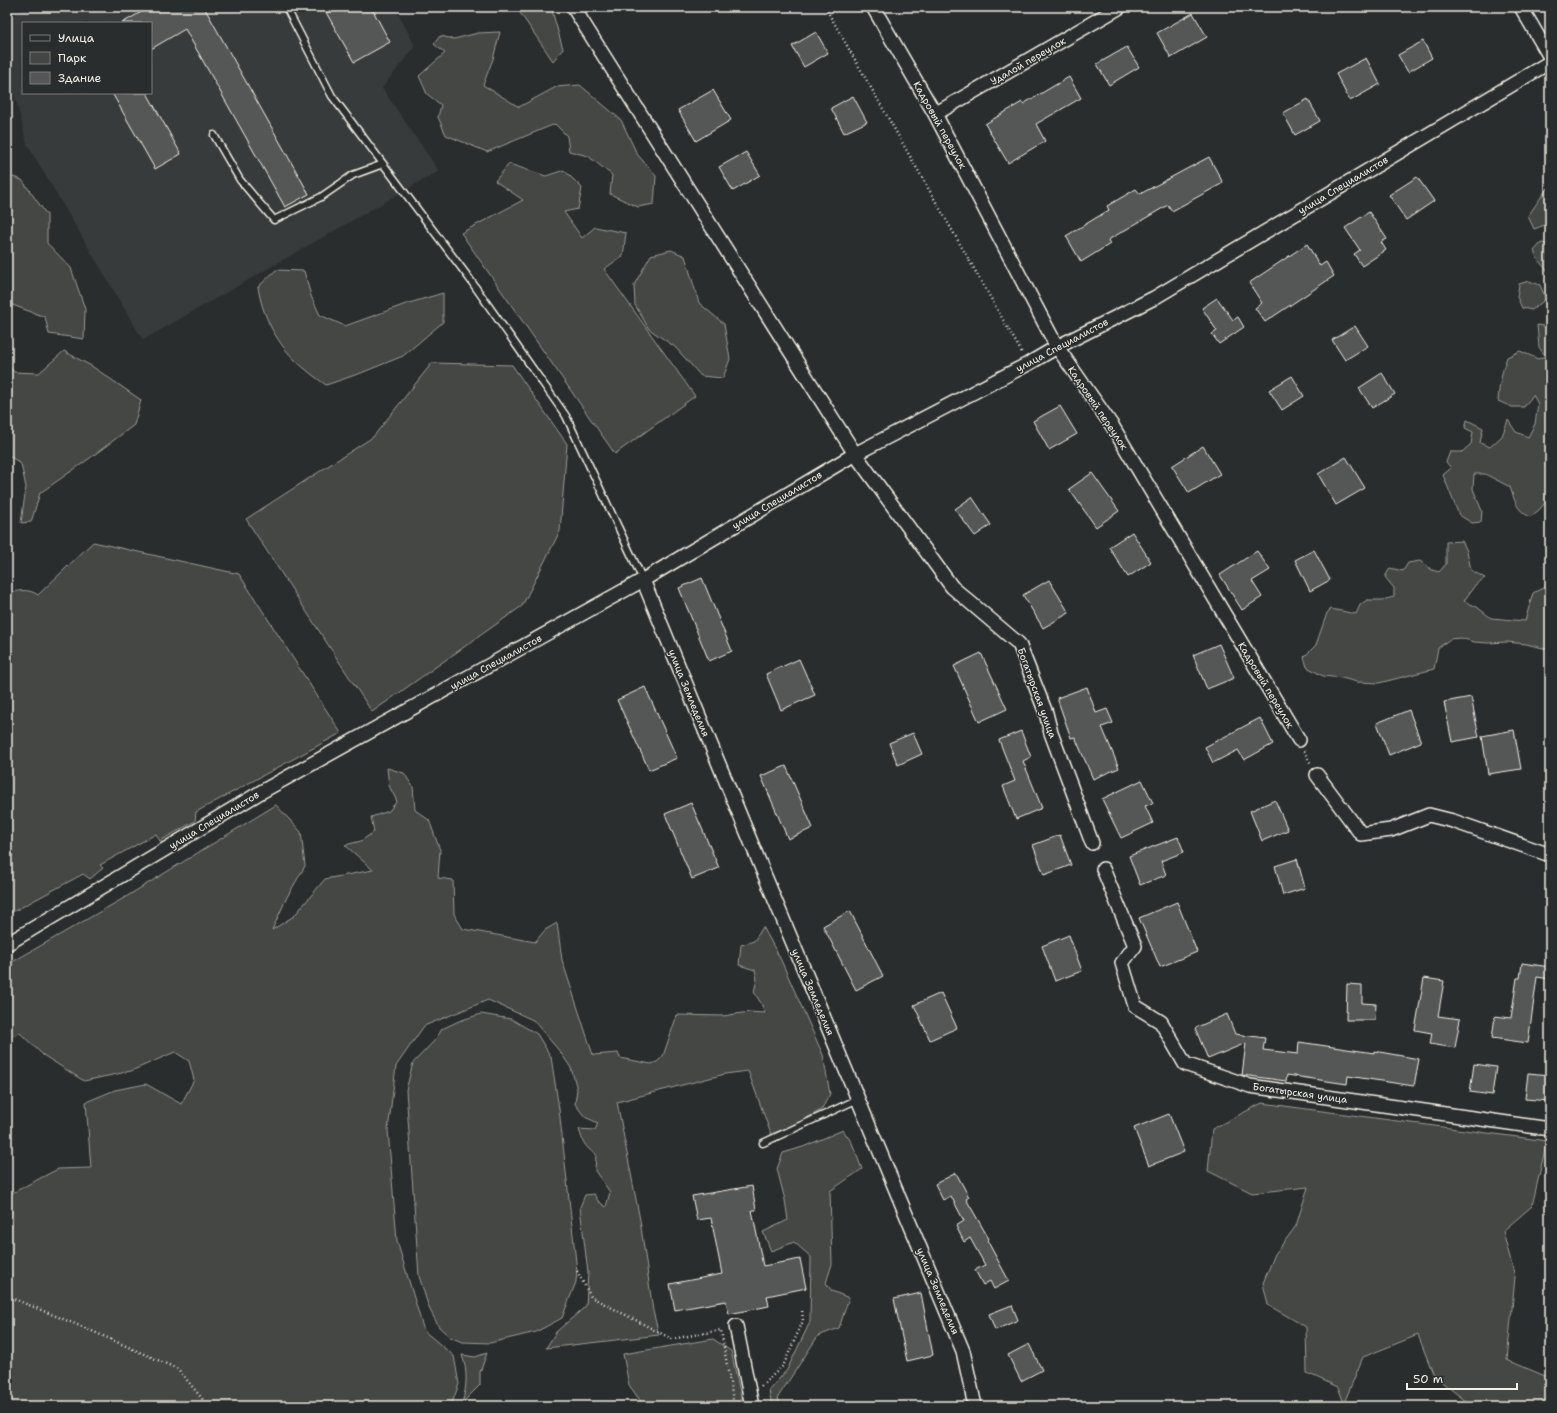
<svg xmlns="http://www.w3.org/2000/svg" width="1557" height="1413" viewBox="0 0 1557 1413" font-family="'Shantell Sans',sans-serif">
	<rect width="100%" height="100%" fill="#2a2d2e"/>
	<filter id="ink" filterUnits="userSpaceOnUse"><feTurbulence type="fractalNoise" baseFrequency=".025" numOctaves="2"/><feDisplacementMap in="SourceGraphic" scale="8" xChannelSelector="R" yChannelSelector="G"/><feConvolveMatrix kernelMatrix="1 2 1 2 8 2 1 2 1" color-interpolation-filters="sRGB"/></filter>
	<g filter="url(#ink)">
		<path fill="#373a3a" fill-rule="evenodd" d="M27 7H395L415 46 382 88 439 171 143 340 27 144 7 66V19ZM23 23H151V93H23Z"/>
		<path fill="#444645" stroke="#9c9c96" d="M516 7H551L563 49 553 61Z
			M500 32 493 59 483 85 519 107 556 87 580 85 621 120 637 154 656 176 654 204 638 207 610 194 612 175 588 156 569 151 567 136 555 124 487 152 446 135 438 117 441 105 427 94 419 76 445 53 434 44 440 36 454 39 478 33Z
			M509 164 546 176 564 170 582 188 578 209 564 212 582 238 595 227 626 233 623 256 604 269 695 396 615 454 461 233 523 200 495 181Z
			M7 175 22 180 47 215V243L71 268 85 309 84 339 49 334 45 317 7 303Z
			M1550 186V223L1534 229 1528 216 1546 190Z
			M1541 243 1550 244V274L1538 260 1534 251Z
			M671 250 685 256 699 303 724 324 730 359 723 378 701 376 675 347 649 329 635 305 634 285 651 255Z
			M276 270 304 271 311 296 320 315 345 326 406 304 443 293V322L403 356 361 373 326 385C315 377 304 369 294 359 275 340 262 314 258 287Z
			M1529 281 1540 285 1546 299 1532 310 1522 308 1517 297 1519 284Z
			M1537 325 1550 327V446L1545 466 1550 473V497L1539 510 1530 517C1516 510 1515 501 1510 487L1485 474H1474L1473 489 1482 511 1481 522 1472 523 1459 515 1443 475 1451 468 1446 462 1450 452H1462L1471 444 1473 432 1465 428 1467 420 1483 428 1480 443 1490 447 1502 436 1508 420 1516 432 1528 437 1535 424 1538 404 1533 395 1524 407H1512L1498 401C1499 385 1502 371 1507 357L1520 351 1538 359 1545 356 1539 347Z
			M64 351 93 367 141 400 134 425 86 461 40 493 31 522 21 523 26 487 21 464 7 454V364L14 372 39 373Z
			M432 363 512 365 567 444 560 531 522 606 372 712 246 519 373 437Z
			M1462 541 1467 551 1471 570 1485 578 1475 585 1464 601 1477 607 1491 618 1525 621 1533 593 1547 586 1550 587V651L1547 649 1526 644 1507 642 1488 643 1474 642 1461 638 1450 639 1438 648 1434 669 1379 683 1357 682 1342 678 1323 676 1307 667 1304 657 1316 645 1327 613 1331 609 1356 614 1360 605 1367 600H1382L1394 597V588L1385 577 1390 568 1403 571 1408 563 1420 561 1432 570 1439 572 1446 564V542Z
			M93 542 239 574 341 733 196 812 195 821 160 841 156 834 100 865 103 868 90 879 83 874 7 915V593C17 591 29 588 38 595Z
			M387 768 404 773 413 787 415 810 429 820 440 850 438 878 453 880 454 914 463 929 535 942 545 930 557 923 562 960 593 1055 618 1053 620 1058 651 1064 657 1062 663 1056 677 1015 723 1016 749 1012 765 1013 761 1003 754 992 757 979 755 970 739 965 741 945 754 941 763 927 780 958 823 1055 830 1094 821 1110 794 1125 771 1134 748 1071 725 1074 617 1102 640 1220 653 1311 659 1335 546 1348 556 1332 586 1306 588 1273 580 1207 585 1195 594 1194 598 1201 606 1207 610 1192 595 1171 596 1154C584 1147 583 1142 579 1129L595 1130 598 1123 585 1117 575 1104 577 1089 571 1068 561 1053 533 1020 488 1000 424 1026 396 1066 388 1130 397 1241 424 1331 454 1356 459 1384 451 1406H7V1198L12 1193 58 1169 91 1168 86 1102 115 1090 146 1084 181 1104 194 1080 189 1061 175 1052 131 1071 84 1081 43 1055 20 1033 7 1038V965L124 898 276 805 301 832 305 866 287 897 272 930 294 916 325 879 373 870 345 845 361 841 374 832 371 817 389 811 397 801 389 786Z
			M481 1014 511 1019 537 1034 551 1057 559 1109 577 1271 576 1282 562 1318 536 1332 490 1343 462 1342 450 1337 439 1327 429 1308 419 1276 406 1090 413 1063 436 1039 442 1029 459 1021Z
			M1262 1103 1547 1141 1532 1206 1503 1231 1515 1277 1507 1360 1550 1378V1406H1472L1434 1376 1418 1335 1363 1357 1344 1403 1338 1387 1307 1373 1306 1327 1268 1305 1263 1283 1275 1254 1296 1226 1308 1187 1252 1193 1208 1171 1212 1129Z
			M843 1130 852 1143 862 1169 830 1191 832 1264 826 1283 832 1291 849 1298 839 1328 818 1336 778 1397 780 1406H772L769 1390 787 1370 810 1322 811 1257 794 1242 771 1251 763 1232 788 1220 785 1200 777 1169 783 1153 803 1147Z
			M713 1339 731 1351 743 1406H644L629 1385 623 1354Z
			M487 1353 480 1372V1385L462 1403C467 1386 468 1372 462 1355L475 1357Z"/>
		<path fill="#555756" stroke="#f4f1e8" d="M150 7H204L309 194 285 207 185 29 151 49V23H122Z
			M323 7H371L390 42 354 62Z
			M1193 13 1207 37 1171 58 1157 33Z
			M816 32 828 53 804 67 792 46Z
			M1423 41 1432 58 1408 72 1398 55Z
			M1127 47 1139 67 1109 85 1097 64Z
			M1366 58 1380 84 1350 101 1336 74Z
			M1069 77 1081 98 1036 124 1045 141 1008 163 985 124 1022 102 1023 104Z
			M713 90 731 120 696 141 678 110Z
			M112 93H147L181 154 155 169Z
			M853 96 867 122 844 133 831 108Z
			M1308 99 1320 121 1295 135 1283 113Z
			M746 152 760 175 733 191 719 167Z
			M1209 157 1223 183 1172 211 1168 205 1108 240 1110 244 1081 262 1066 236 1109 210 1107 206 1136 189 1140 194Z
			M1417 177 1434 201 1406 220 1389 195Z
			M1369 212 1387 239 1381 242 1386 250 1362 266 1354 254 1360 250 1345 228Z
			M1307 244 1320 266 1326 262 1334 276 1265 322 1255 308 1262 303 1249 283Z
			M1217 298 1233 320 1238 317 1244 327 1219 344 1212 334 1217 331 1202 308Z
			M1355 326 1368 346 1345 360 1332 340Z
			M1382 373 1395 394 1372 408 1359 388Z
			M1292 376 1304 396 1282 410 1269 390Z
			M1060 406 1077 434 1049 450 1033 421Z
			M1203 446 1220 474 1189 493 1172 466Z
			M1346 457 1365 488 1336 505 1318 474Z
			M1092 473 1119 511 1096 527 1069 489Z
			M972 497 991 525 975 536 955 509Z
			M1132 532 1151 562 1128 577 1109 547Z
			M1314 550 1330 580 1310 591 1295 560Z
			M1257 551 1270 570 1252 581 1262 597 1242 610 1220 575Z
			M702 578 732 651 709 661 679 588Z
			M1049 580 1069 613 1043 628 1023 595Z
			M1219 644 1234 678 1207 689 1193 655Z
			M981 653 1007 709 979 722 954 666Z
			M799 659 815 695 781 710 766 674Z
			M645 687 677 758 649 770 617 700Z
			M1087 687 1096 713 1107 709 1113 723 1102 727 1119 768 1093 779 1075 737 1071 738 1057 698Z
			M1471 697 1479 737 1452 742 1444 702Z
			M1409 710 1421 742 1389 755 1377 723Z
			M1260 718 1273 744 1244 760 1238 750 1213 763 1205 747Z
			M1514 730 1521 769 1488 774 1482 736Z
			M1021 731 1031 757 1023 761 1042 808 1016 819 1003 786 1015 781 999 740Z
			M913 733 922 754 898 765 889 743Z
			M786 766 813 828 788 839 761 776Z
			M1142 780 1153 803 1145 806 1153 823 1121 838 1102 799Z
			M1275 800 1288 830 1262 841 1250 811Z
			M691 803 719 868 692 879 665 814Z
			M1060 835 1071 865 1044 875 1033 845Z
			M1178 837 1184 852 1161 861 1166 875 1140 885 1129 856Z
			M1297 859 1305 888 1283 895 1275 866Z
			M1177 902 1197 952 1160 967 1139 918Z
			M850 911 883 976 856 990 823 926Z
			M1069 935 1082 971 1055 981 1042 946Z
			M1522 963 1550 967V979L1537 977 1528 1043 1492 1038 1495 1016 1511 1018 1517 978H1520Z
			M1424 978 1444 981 1438 1016 1460 1019 1455 1048 1430 1044 1432 1033 1415 1030Z
			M1347 984 1362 985V1003L1376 1004 1375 1020H1346Z
			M941 993 957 1028 930 1040 914 1005Z
			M1227 1014 1235 1034 1265 1038 1263 1050 1298 1054 1299 1042 1374 1053V1051L1419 1059 1414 1086 1348 1076 1347 1084 1287 1075 1286 1081 1242 1075 1246 1043 1208 1059 1195 1028Z
			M1474 1064 1496 1067 1492 1095 1470 1092Z
			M1528 1073 1550 1075V1101L1525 1099Z
			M1169 1114 1184 1152 1149 1166 1134 1128Z
			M956 1173 969 1197 966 1199 989 1239 987 1240 1009 1281 994 1289 990 1281 983 1285 975 1270 985 1265 970 1238 964 1242 956 1226 964 1221 951 1196 943 1200 935 1184Z
			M752 1186 756 1210H752L763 1266 800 1259 806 1288 767 1296 769 1306 729 1314 726 1301 675 1310 670 1284 722 1274 711 1218 697 1220 692 1196Z
			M921 1293 933 1355 907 1361 894 1299Z
			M1012 1305 1018 1320 995 1330 989 1314Z
			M1029 1344 1042 1370 1021 1381 1008 1355Z"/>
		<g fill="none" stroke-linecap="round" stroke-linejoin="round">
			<g stroke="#f4f1e8" stroke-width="9">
				<path id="lane" d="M286 7 332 96 469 278 566 416 643 580
					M214 135 240 180 274 220 321 197 353 175 383 164
					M763 1143 858 1099"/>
			</g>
			<g stroke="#f4f1e8" stroke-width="16">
				<path id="street" d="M573 7 855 454 952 587 1019 644 1046 713 1051 733 1092 843
					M873 7 935 114 1057 347 1113 427 1299 740
					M1521 7 1550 57
					M935 114 1120 7
					M643 580 772 893 963 1351 975 1406
					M1317 775 1361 834 1391 830 1429 815 1453 821 1550 855
					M1103 869 1135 946 1122 963 1135 1006 1161 1022 1185 1064 1250 1086 1550 1129
					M7 944 261 792 643 580 855 454 1028 364 1057 347 1154 298 1550 62
					M736 1326 752 1406"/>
			</g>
			<path stroke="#f4f1e8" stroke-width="2.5" stroke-dasharray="1 3" stroke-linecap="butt" d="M825 7 1022 353
				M1304 751 1311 764
				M577 1271 591 1297 672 1339 721 1330 734 1406
				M7 1296 85 1328 178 1369 208 1406
				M761 1386 783 1366 803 1321 802 1309"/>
			<use href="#lane" stroke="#2a2d2e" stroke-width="6"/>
			<use href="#street" stroke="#2a2d2e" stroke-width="13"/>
		</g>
	</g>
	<g text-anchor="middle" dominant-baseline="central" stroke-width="3" stroke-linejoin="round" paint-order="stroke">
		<g font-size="10" fill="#f4f1e8" stroke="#2a2d2e">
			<text transform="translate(1028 61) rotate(-30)">Удалой переулок</text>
			<text transform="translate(940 125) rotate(61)">Кадровый переулок</text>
			<text transform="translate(1343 185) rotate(-31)">улица Специалистов</text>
			<text transform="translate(1062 345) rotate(-28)">улица Специалистов</text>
			<text transform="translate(1098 408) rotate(56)">Кадровый переулок</text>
			<text transform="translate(777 500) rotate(-31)">улица Специалистов</text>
			<text transform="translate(496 662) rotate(-29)">улица Специалистов</text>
			<text transform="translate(1266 685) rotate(59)">Кадровый переулок</text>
			<text transform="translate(689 693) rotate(68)">улица Земледелия</text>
			<text transform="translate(1037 693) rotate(70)">Богатырская улица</text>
			<text transform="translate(214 820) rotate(-31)">улица Специалистов</text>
			<text transform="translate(813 992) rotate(67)">улица Земледелия</text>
			<text transform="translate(1300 1093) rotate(8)">Богатырская улица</text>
			<text transform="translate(938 1291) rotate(67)">улица Земледелия</text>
		</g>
	</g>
	<rect width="1557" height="1413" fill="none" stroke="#2a2d2e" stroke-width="24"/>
	<rect x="12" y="12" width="1533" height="1389" fill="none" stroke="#f4f1e8" stroke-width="1.5" filter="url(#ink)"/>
	<rect x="22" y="22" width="130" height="72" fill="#2a2d2e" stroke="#7b7b78"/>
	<rect x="30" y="35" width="20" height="6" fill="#2a2d2e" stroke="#7b7b78"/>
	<text x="58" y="42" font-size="12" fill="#f4f1e8">Улица</text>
	<rect x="30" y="52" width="20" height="12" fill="#444645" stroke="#7b7b78"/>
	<text x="58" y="62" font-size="12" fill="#f4f1e8">Парк</text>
	<rect x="30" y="72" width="20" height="12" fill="#555756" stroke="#7b7b78"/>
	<text x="58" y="82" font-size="12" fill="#f4f1e8">Здание</text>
	<path d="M1407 1383v6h110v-6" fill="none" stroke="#f4f1e8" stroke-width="2"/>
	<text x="1413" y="1383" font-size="12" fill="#f4f1e8" stroke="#2a2d2e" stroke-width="3" paint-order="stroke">50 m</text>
</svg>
